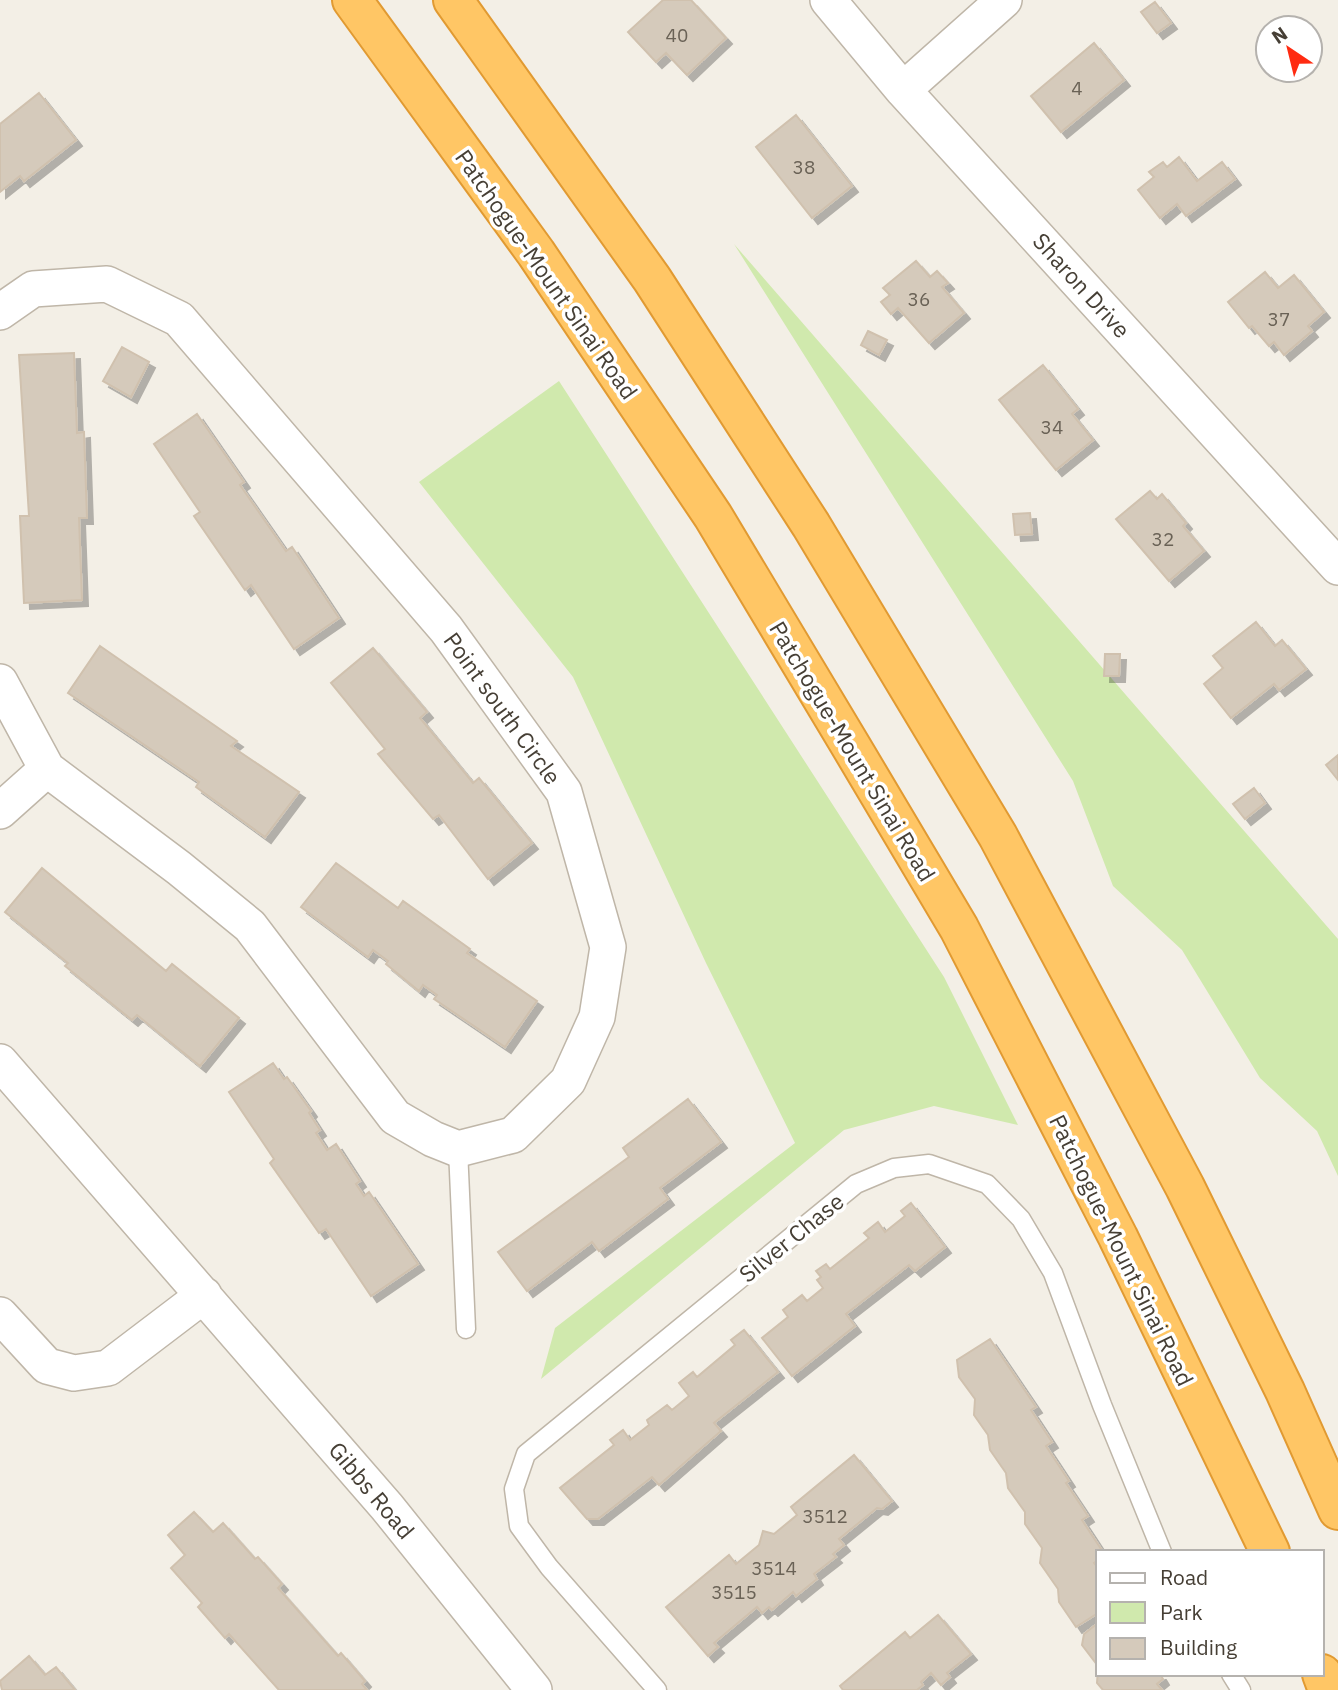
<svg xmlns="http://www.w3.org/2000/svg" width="1338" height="1690" viewBox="0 0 1338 1690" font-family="'IBM Plex Sans',sans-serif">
	<defs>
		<filter id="shadow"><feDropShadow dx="6" dy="6" stdDeviation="0" flood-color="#0004"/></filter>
	</defs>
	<rect width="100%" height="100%" fill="#f3efe6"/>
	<path fill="#d0e9ad" d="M734 244 1338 939V1176L1317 1131 1260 1078 1182 950 1113 886 1073 781Z
		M559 381 944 977 1018 1125 934 1106 844 1130 541 1379 555 1328 795 1143 706 963 573 677 419 482Z"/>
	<path fill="#d5cabb" stroke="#d0c1ae" stroke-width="2" filter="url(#shadow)" d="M663 0H691L726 38 687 75 666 53 656 62 628 32Z
		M1155 2 1171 23 1157 33 1141 12Z
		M1094 43 1124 80 1061 132 1031 96Z
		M39 93 76 140 24 181 20 176 0 192V124Z
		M796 115 852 186 812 218 756 147Z
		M1179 157 1197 181 1222 162 1235 179 1186 216 1177 204 1160 218 1138 190 1154 177 1149 172 1163 162 1167 167Z
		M916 261 930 277 937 271 948 283 942 287 964 313 929 343 898 308 891 314 881 302 890 295 883 288Z
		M1265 272 1278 288 1294 275 1324 312 1308 326 1312 331 1284 355 1274 342 1269 346 1252 326 1249 328 1228 302Z
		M868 331 887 340 879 355 861 345Z
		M122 347 149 362 131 397 103 381Z
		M74 353 77 433 84 432 87 518H79L82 600 24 603 20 516H29L19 355Z
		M1043 365 1078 409 1072 414 1093 440 1056 470 999 400Z
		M197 414 244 482 240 485 286 551 292 547 339 618 294 649 251 585 245 590 194 516 200 512 154 444Z
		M1150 491 1157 499 1162 494 1186 523 1183 526 1204 551 1169 581 1116 519Z
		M1030 513 1032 534 1015 535 1013 514Z
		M1256 622 1275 646 1282 640 1306 669 1279 690 1274 684 1231 718 1204 684 1223 668 1213 656Z
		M100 646 237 741 231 746 299 792 265 837 196 787 199 782 68 693Z
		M373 648 427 712 420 718 473 783 479 778 532 843 488 879 439 815 433 819 378 754 385 749 331 683Z
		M1105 654H1120L1119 676H1104Z
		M1338 755V780L1326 765Z
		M1254 788 1265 803 1245 819 1233 804Z
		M336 863 398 908 403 901 470 949 467 953 537 1001 505 1047 434 999 437 995 423 985 419 991 386 964 388 961 373 950 368 957 301 907Z
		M42 868 166 971 172 964 239 1018 200 1066 137 1015 132 1020 65 966 68 963 5 912Z
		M273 1063 284 1079 287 1077 311 1111 309 1113 320 1130 316 1133 327 1150 336 1144 360 1181 356 1184 364 1196 369 1192 418 1264 371 1296 326 1229 319 1233 270 1163 274 1159 229 1092Z
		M688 1099 721 1142 660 1188 668 1199 599 1251 592 1242 527 1291 498 1252 629 1157 623 1148Z
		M911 1203 945 1247 915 1271 909 1265 846 1314 855 1326 792 1376 762 1338 788 1317 783 1310 802 1295 807 1301 823 1288 817 1280 821 1277 816 1271 826 1264 830 1269 869 1238 864 1233 878 1222 885 1232 905 1216 901 1211Z
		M744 1330 778 1372 714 1423 721 1431 659 1485 652 1477 598 1519H587L560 1488 614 1445 610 1440 623 1430 630 1440 649 1425 647 1420 667 1405 672 1410 689 1396 679 1383 693 1372 697 1377 735 1345 731 1340Z
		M990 1339 1036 1407 1031 1410 1052 1442 1046 1446 1069 1481 1066 1483 1088 1516 1082 1520 1103 1552H1098V1560L1094 1563 1098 1568V1613L1076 1627 1059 1602 1058 1589 1040 1563 1042 1548 1025 1524V1512L1008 1488 1006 1473 990 1450 988 1435 974 1415 975 1399 959 1377 957 1360Z
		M854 1455 892 1501 882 1509 877 1508 839 1539 844 1545 833 1554 836 1557 814 1574 817 1579 796 1596 793 1592 772 1610 769 1607 762 1613 757 1607 714 1643 718 1647 708 1656 666 1607 729 1555 736 1564 759 1545 763 1531 774 1534 797 1515 791 1507Z
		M194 1512 213 1532 223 1523 255 1559 258 1557 282 1584 278 1588 338 1656 341 1653 365 1681 362 1684 367 1690H279L229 1634 225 1638 198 1607 202 1603 171 1568 185 1555 168 1535Z
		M938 1615 971 1654 947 1673 950 1677 941 1685 931 1673 921 1682 923 1685 917 1690H843L840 1686 905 1632 910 1638Z
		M1098 1623V1666L1082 1645 1084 1634Z
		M29 1656 45 1675 56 1667 75 1690H2L0 1681Z
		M1098 1669V1674H1160L1163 1679 1157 1684 1162 1690H1103L1097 1683Z"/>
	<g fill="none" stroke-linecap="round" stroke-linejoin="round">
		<g stroke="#bfb6a8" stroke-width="21">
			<path id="lane" d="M458 1149 466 1329
				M1231 1674 1241 1690
				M657 1690 549 1567 519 1526 514 1489 526 1454 856 1184 894 1168 929 1164 987 1184 1021 1219 1053 1273 1102 1405 1162 1552"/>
		</g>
		<g stroke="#bfb6a8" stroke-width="38">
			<path id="street" d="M828 0 903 90 1338 567
				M903 90 1004 0
				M0 312 33 289 107 284 179 319 446 629 564 792 608 947 597 1017 568 1081 513 1135 458 1149 433 1139 395 1117 250 926 179 868 47 769 0 682
				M0 811 47 769
				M0 1062 387 1507 534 1690
				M0 1315 47 1366 74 1373 108 1368 204 1295"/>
		</g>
		<g stroke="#e19a32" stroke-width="42">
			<path id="highway" d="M352 0 536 253 713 516 852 748 959 928 1118 1237 1270 1552
				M453 0 652 279 811 525 998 836 1185 1187 1285 1391 1338 1510
				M1322 1674 1328 1690"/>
		</g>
		<use href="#lane" stroke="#fff" stroke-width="18"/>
		<use href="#street" stroke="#fff" stroke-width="35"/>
		<use href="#highway" stroke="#ffc665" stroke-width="38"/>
	</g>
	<g text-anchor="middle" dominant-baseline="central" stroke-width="7" stroke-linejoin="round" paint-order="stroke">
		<g font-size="19" fill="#6a6256">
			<text x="677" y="35">40</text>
			<text x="1077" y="88">4</text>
			<text x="804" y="167">38</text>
			<text x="919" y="299">36</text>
			<text x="1279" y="319">37</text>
			<text x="1052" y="427">34</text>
			<text x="1163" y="539">32</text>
			<text x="825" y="1516">3512</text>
			<text x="774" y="1568">3514</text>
			<text x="734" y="1592">3515</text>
		</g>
		<g font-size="23" fill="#463f35" stroke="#fff">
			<text transform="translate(547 274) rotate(55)">Patchogue-Mount Sinai Road</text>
			<text transform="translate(1082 285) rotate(48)">Sharon Drive</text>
			<text transform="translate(503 708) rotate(54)">Point south Circle</text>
			<text transform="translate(853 751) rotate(59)">Patchogue-Mount Sinai Road</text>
			<text transform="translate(791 1237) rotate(-39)">Silver Chase</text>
			<text transform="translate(1122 1250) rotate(64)">Patchogue-Mount Sinai Road</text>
			<text transform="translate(372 1490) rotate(50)">Gibbs Road</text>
		</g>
	</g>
	<rect x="1096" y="1550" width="228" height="126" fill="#ffffff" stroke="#b5b2ae" stroke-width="2"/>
	<rect x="1110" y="1573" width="35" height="10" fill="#ffffff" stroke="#b5b2ae" stroke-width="2"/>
	<text x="1160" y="1585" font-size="21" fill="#463f35">Road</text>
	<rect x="1110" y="1602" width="35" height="21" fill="#d0e9ad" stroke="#b5b2ae" stroke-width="2"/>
	<text x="1160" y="1620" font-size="21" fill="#463f35">Park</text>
	<rect x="1110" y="1638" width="35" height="21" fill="#d5cabb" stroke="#b5b2ae" stroke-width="2"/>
	<text x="1160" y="1655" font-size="21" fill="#463f35">Building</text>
	<g transform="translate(1289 49) rotate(325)"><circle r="33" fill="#ffffff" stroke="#b5b2ae" stroke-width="2"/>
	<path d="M0-5L12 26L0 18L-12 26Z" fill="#ff2b11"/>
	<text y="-10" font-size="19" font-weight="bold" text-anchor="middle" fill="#463f35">N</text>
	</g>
</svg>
